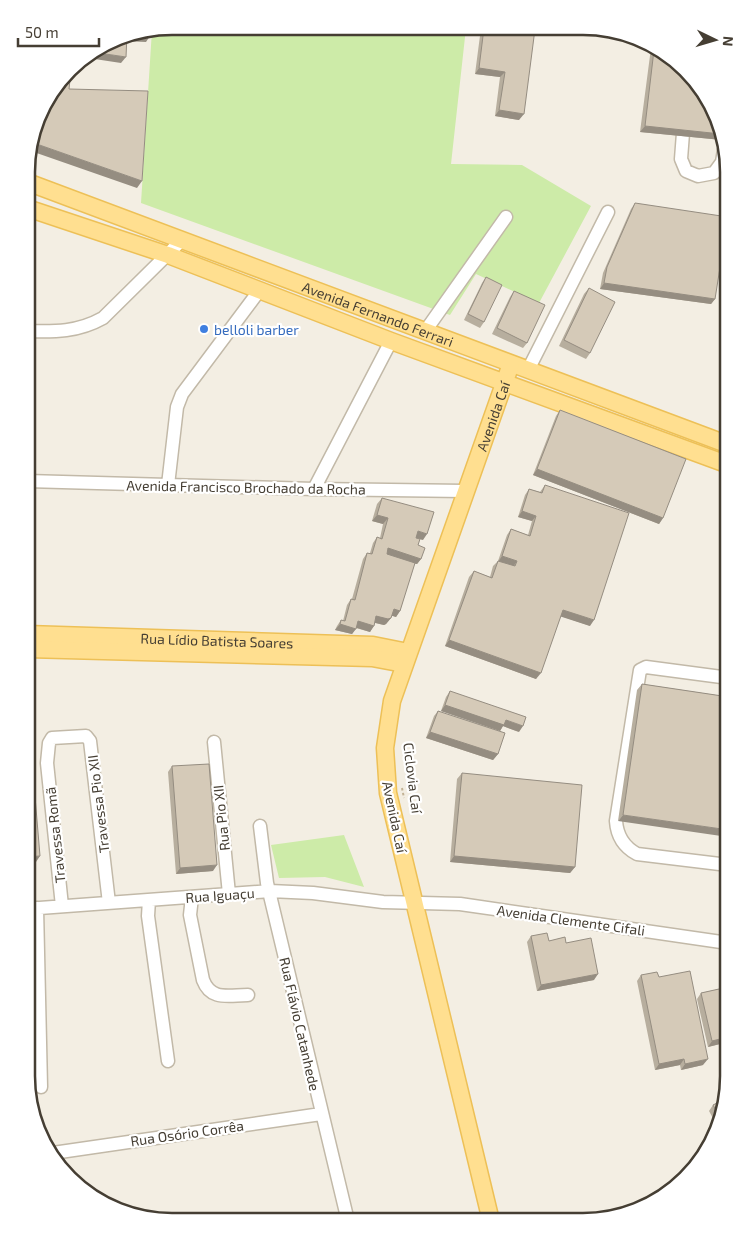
<svg xmlns="http://www.w3.org/2000/svg" width="755" height="1248" viewBox="0 0 755 1248" font-family="'Exo 2',sans-serif">
	<rect width="100%" height="100%" fill="#f3eee3"/>
	<path fill="#cdeba8" d="M172 26 466 28 451 164 522 165 591 206 539 303 476 274 450 315 141 203 152 30Z
		M344 835 364 887 325 877 279 878 271 845Z"/>
	<g fill="none" stroke-linecap="round" stroke-linejoin="round">
		<g stroke="#c2b9a8" stroke-width="15">
			<path id="minor" d="M684 120 681 159 686 171 698 176 714 173 722 162 724 150
				M426 330 506 217
				M27 331C55 332 78 332 103 318L182 240
				M528 370 608 212
				M27 481 314 489 465 491
				M168 485 177 407 182 394 259 291
				M314 489 391 341
				M214 742 229 894
				M260 826 267 883 348 1221
				M728 865 637 854C624 847 617 836 616 821L640 670 646 667 729 678
				M192 897 190 915 203 980C211 1001 228 995 248 995
				M149 900 148 916 168 1061
				M62 906 47 763 49 743 52 738 86 736 90 741 109 903
				M37 908 41 1087
				M26 909 270 891 313 893 383 902 460 904 728 943
				M53 1153 321 1114"/>
		</g>
		<g stroke="#edc057" stroke-width="19">
			<g id="major">
				<path id="s1" d="M27 182 729 445"/>
				<path d="M27 208 168 255 391 341 729 465"/>
				<path id="s2" d="M27 634 373 645 408 652"/>
				<path d="M27 649 372 658 404 664"/>
				<path id="s3" d="M491 1221 388 793 385 748 392 701 511 364"/>
			</g>
		</g>
		<path stroke="#c2b295" stroke-width="2" stroke-dasharray="2.5 2.5" stroke-linecap="butt" d="M402 788 404 798"/>
		<use href="#minor" stroke="#fff" stroke-width="12"/>
		<use href="#major" stroke="#ffdf90" stroke-width="16"/>
	</g>
	<path fill="#b7ae9e" d="M481 28 535 29 519 120 495 116 500 77 475 74Z
		M651 48 679 62 718 116 722 140 640 132Z
		M635 203 715 299 711 304 600 289 603 273 631 209Z
		M486 277 484 322 480 328 464 320 482 283Z
		M589 288 590 353 586 359 559 346 584 294Z
		M514 291 527 343 523 348 492 334 510 297Z
		M560 410 663 518 659 524 533 475 556 416Z
		M545 485 590 626 561 616 536 679 445 646 469 577 474 571 490 577 493 566 498 561 507 535 511 529 528 535 532 521 518 517 525 495 529 489 540 492Z
		M382 498 423 540 416 538 421 559 417 564H414L400 611 396 617 391 615V618L386 624 384 625 375 623 370 632 356 628 352 634 335 630 337 626 341 620 343 621 347 605 351 599H352L363 559 367 553H370L373 543 377 537 380 538 383 524 372 521 377 504Z
		M642 684 729 697 618 821 637 690Z
		M450 691 519 732 503 726 500 731 441 711 446 697Z
		M438 711 498 754 493 760 426 738 434 716Z
		M172 766 213 871 176 874 168 772Z
		M462 773 575 867 570 873 450 862 457 779Z
		M531 936 549 941 566 943 594 980 537 991 527 942Z
		M641 975 659 977 703 1065 681 1070 680 1065 655 1070 637 981Z
		M728 987V1042L708 1047 697 999 701 993Z
		M723 1100 715 1122 709 1111 713 1105Z"/>
	<path fill="#958d81" d="M127 35 150 36 146 42 123 41Z
		M92 52 126 57 121 63 88 58Z
		M479 68 505 72 500 77 475 74Z
		M499 110 524 114 519 120 495 116Z
		M645 126 721 134 722 140 640 132Z
		M31 142 142 181 137 188 28 150Z
		M604 283 715 299 711 304 600 289Z
		M537 469 663 518 659 524 533 475Z
		M522 511 536 516 532 521 518 517Z
		M377 515 388 518 383 524 372 521Z
		M418 531 427 534 423 540 414 537Z
		M388 548 421 559 417 564 384 554Z
		M502 556 517 561 513 567 498 562Z
		M394 609 400 611 396 617 389 615Z
		M563 610 594 620 590 626 559 616Z
		M376 616 391 618 386 624 384 625 372 622Z
		M358 621 374 626 370 632 354 627Z
		M340 624 356 629 352 634 335 630Z
		M449 640 541 673 536 679 445 646Z
		M445 705 506 720 523 726 519 732 503 726 500 731 441 711Z
		M430 732 498 754 493 760 426 738Z
		M623 815 729 830 728 837 618 821Z
		M40 856 36 862 27 863V857Z
		M454 856 575 867 570 873 450 862Z
		M217 865 213 871 176 874 180 868Z
		M598 974 594 980 537 991 541 985Z
		M728 1037V1042L708 1047 712 1041Z
		M684 1059 680 1065 655 1070 659 1064Z
		M708 1059 703 1065 681 1070 685 1064Z"/>
	<path fill="#d5cab8" stroke="#958d81" d="M484 28 535 29 524 114 499 110 505 72 479 68Z
		M150 31V36L127 35Z
		M127 35 126 57 92 52 116 37Z
		M654 50 679 62 718 116 721 134 645 126Z
		M69 71H71L69 89 148 91 142 181 31 142 41 107Z
		M635 203 728 217 715 299 604 283 607 267Z
		M486 277 502 285 484 322 468 314Z
		M589 288 615 302 590 353 564 340Z
		M514 291 545 305 527 343 497 328Z
		M560 410 686 459 663 518 537 469Z
		M545 485 629 513 594 620 563 610 541 673 449 640 474 571 492 578 498 561 515 566 517 561 502 556 511 529 530 536 536 516 522 511 529 489 542 493Z
		M382 498 434 512 427 534 418 531 416 538 420 539 418 545 425 548 421 559 388 548 387 554 415 563 400 611 394 609 391 618 388 619 376 616 374 626 358 621 356 629 340 624 341 620 345 621 351 599 355 600 367 553 372 554 377 537 382 539 388 518 377 515Z
		M642 684 729 697V830L623 815Z
		M450 691 526 717 523 726 506 720 504 725 445 705Z
		M438 711 505 733 498 754 430 732Z
		M27 725H29L40 856 27 857Z
		M209 764 217 865 180 868 172 766Z
		M462 773 582 785 575 867 454 856Z
		M547 933 549 941 565 937 566 943 591 938 598 974 541 985 531 936Z
		M690 971 708 1059 685 1064 684 1059 659 1064 641 975 657 972 659 977Z
		M728 987V1037L712 1041 701 993Z
		M723 1100 718 1114 713 1105Z"/>
	<circle fill="#3f7fe0" stroke="#fff" stroke-width="2" cx="204" cy="329" r="5"/>
	<g text-anchor="middle" dominant-baseline="central" stroke-width="4.5" stroke-linejoin="round" paint-order="stroke">
		<g font-size="14" fill="#453e33" stroke="#fff">
			<text stroke="none"><textPath href="#s1" startOffset="375">Avenida Fernando Ferrari</textPath></text>
			<text stroke="none"><textPath href="#s3" startOffset="835">Avenida Caí</textPath></text>
			<text transform="translate(246 487) rotate(1)">Avenida Francisco Brochado da Rocha</text>
			<text stroke="none"><textPath href="#s2" startOffset="190">Rua Lídio Batista Soares</textPath></text>
			<text transform="translate(413 778) rotate(83)">Ciclovia Caí</text>
			<text transform="translate(98 804) rotate(-97)">Travessa Pio XII</text>
			<text transform="translate(395 817) rotate(78)">Avenida Caí</text>
			<text transform="translate(221 818) rotate(-96)">Rua Pio XII</text>
			<text transform="translate(55 835) rotate(-96)">Travessa Romã</text>
			<text transform="translate(220 895) rotate(-4)">Rua Iguaçu</text>
			<text transform="translate(571 920) rotate(8)">Avenida Clemente Cifali</text>
			<text transform="translate(300 1024) rotate(77)">Rua Flávio Catanhede</text>
			<text transform="translate(187 1133) rotate(-8)">Rua Osório Corrêa</text>
		</g>
		<g font-size="14" fill="#366cbe" stroke="#fff" text-anchor="start">
			<text x="214" y="329">belloli barber</text>
		</g>
	</g>
	<path d="M0 0H755V1248H0ZM172 35H583A137 137 0 0 1 720 172V1076A137 137 0 0 1 583 1213H172A137 137 0 0 1 35 1076V172A137 137 0 0 1 172 35Z" fill="#fff" fill-rule="evenodd"/>
	<path fill="none" stroke="#453e33" stroke-width="2.5" d="M172 35H583A137 137 0 0 1 720 172V1076A137 137 0 0 1 583 1213H172A137 137 0 0 1 35 1076V172A137 137 0 0 1 172 35Z"/>
	<g transform="translate(715 40) rotate(95)" stroke="#ffffff" stroke-width="4" paint-order="stroke">
	<path d="M0-4L9 19L0 12L-9 19Z" fill="#453e33"/>
	<text y="-8" font-size="14" font-weight="bold" text-anchor="middle" fill="#453e33">N</text>
	</g>
	<path d="M18 38v8h81v-8" fill="none" stroke="#453e33" stroke-width="2.5"/>
	<text x="25" y="38" font-size="15" fill="#453e33" stroke="#ffffff" stroke-width="4" paint-order="stroke">50 m</text>
</svg>
